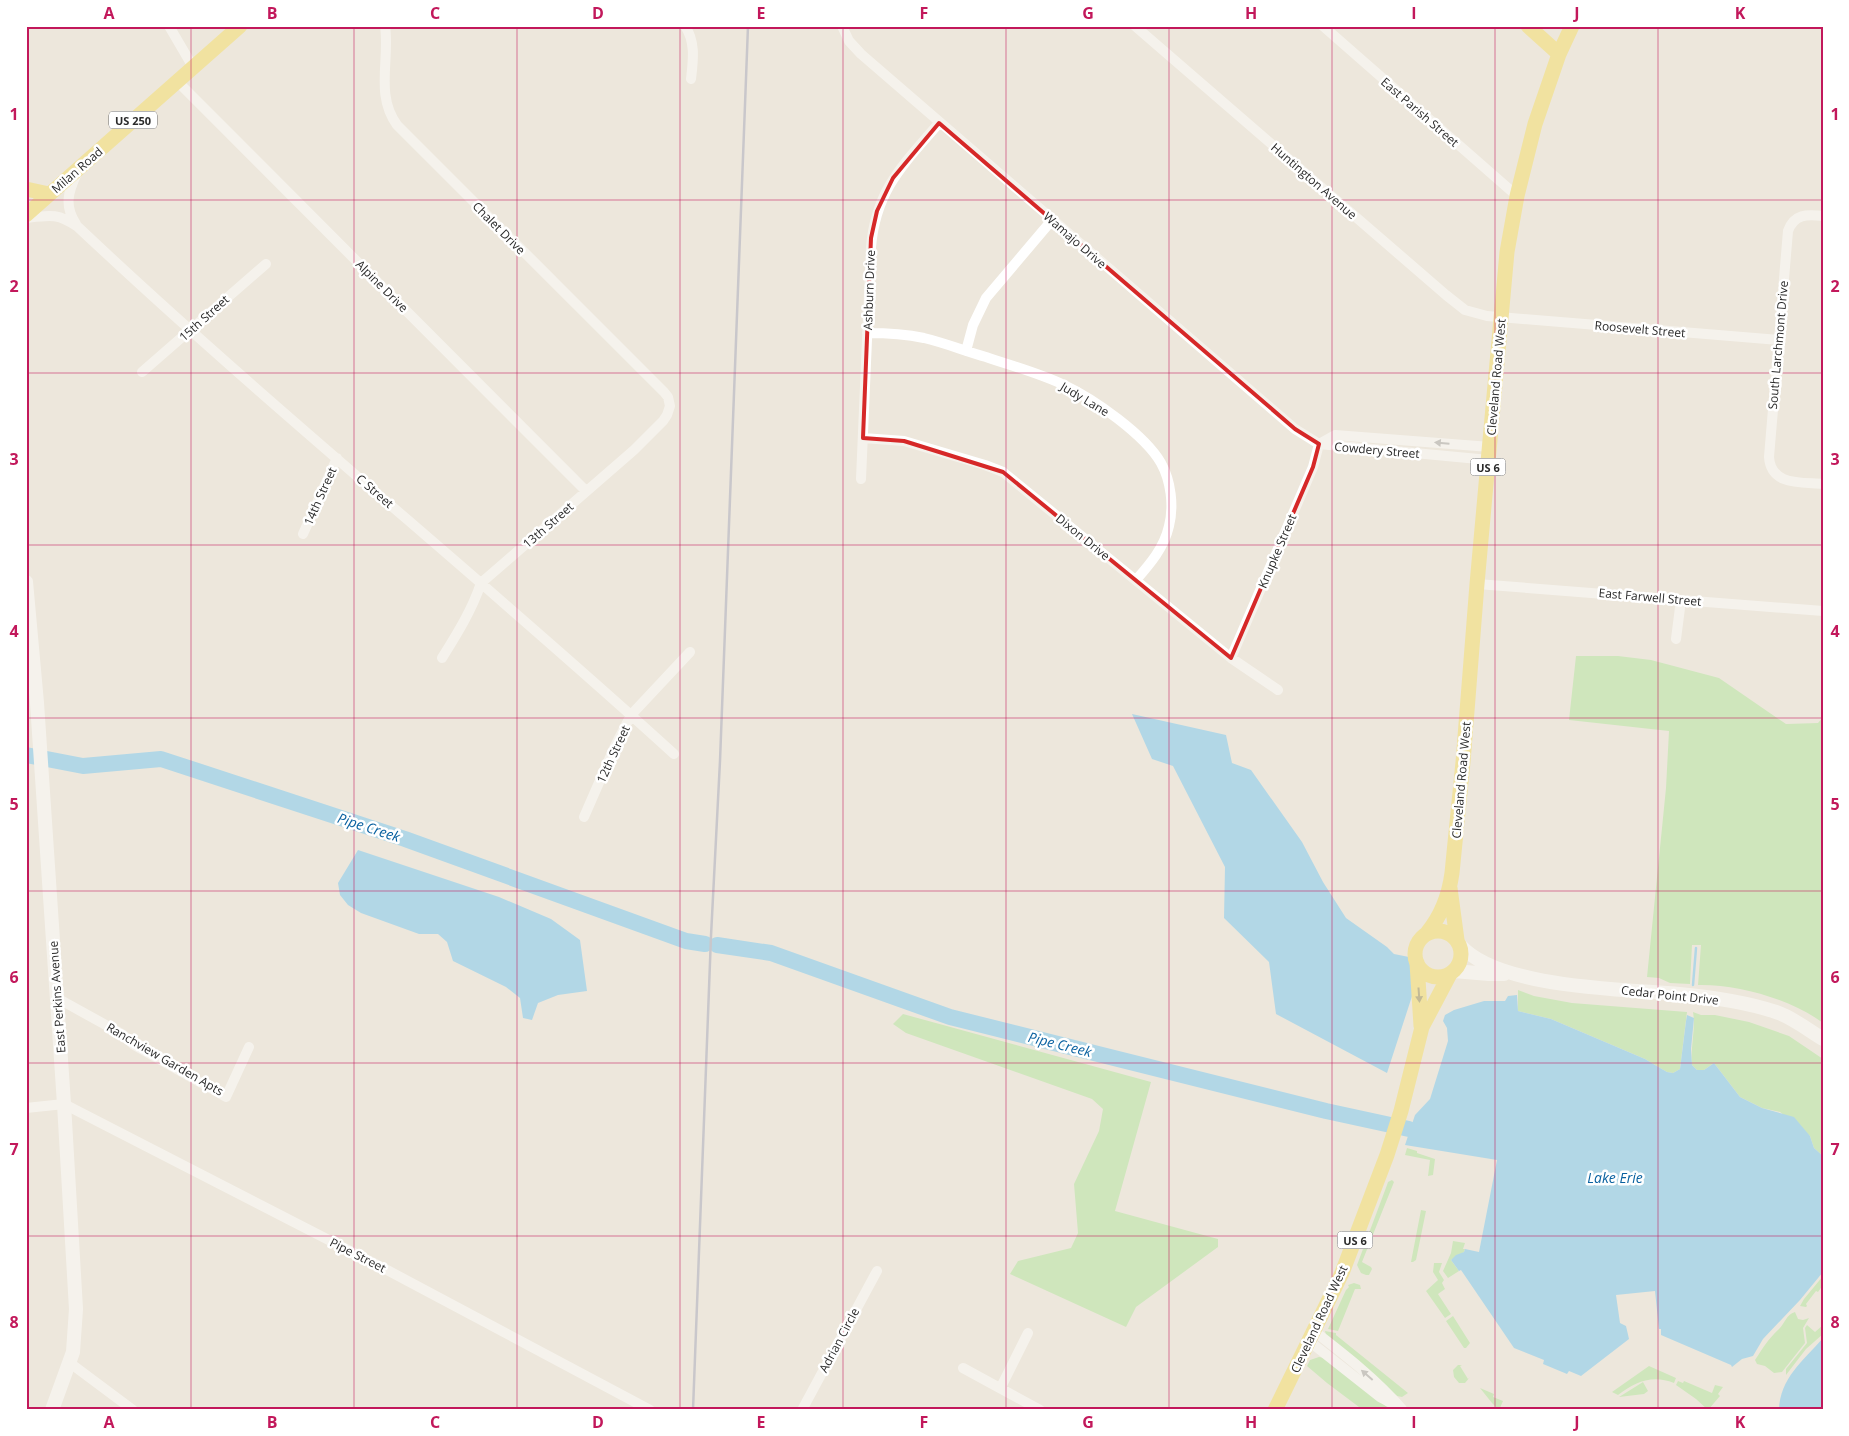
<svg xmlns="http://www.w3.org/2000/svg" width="1849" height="1436" viewBox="0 0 1849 1436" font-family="'Open Sans',sans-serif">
	<rect width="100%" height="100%" fill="#ede7dc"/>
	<path fill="#abe596" d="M1576 656H1618L1651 660 1719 678 1786 724 1818 723 1823 717V1023C1791 999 1737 984 1698 985L1701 945H1692L1690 984 1670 983 1659 978 1647 977 1666 788 1669 731 1569 720Z
		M1518 990 1534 996 1572 1003 1687 1012 1680 1069 1673 1073 1667 1072 1645 1059 1551 1019 1518 1011Z
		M1693 1012 1701 1015H1715L1749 1022 1789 1036 1823 1059V1156L1814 1148 1810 1136 1780 1112 1762 1108 1740 1097 1714 1063 1704 1070H1697L1692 1065C1690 1048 1696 1028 1693 1012Z
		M903 1014 1151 1082 1115 1211 1218 1239V1247L1136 1307 1126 1327 1010 1274 1018 1261 1071 1248 1078 1233 1074 1184 1099 1131 1103 1109 1092 1099 906 1033 893 1024Z
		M1407 1148 1417 1151V1153L1435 1159 1433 1175 1428 1176 1430 1160 1405 1155Z
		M1392 1180 1394 1182 1362 1262 1371 1267 1372 1269 1369 1275H1366L1361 1273 1357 1265 1387 1185 1388 1182Z
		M1421 1210 1426 1211 1416 1260 1413 1262H1411Z
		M1453 1241 1465 1243 1463 1249H1465L1464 1252 1451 1260 1459 1271 1448 1278 1443 1271 1451 1253Z
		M1434 1263H1442L1439 1272 1444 1280 1442 1283 1445 1289 1438 1294 1451 1314 1445 1318 1426 1291 1438 1280 1433 1272Z
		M1823 1276V1285L1818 1292 1816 1291 1806 1304 1807 1306 1806 1307 1800 1306 1804 1299Z
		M1354 1283 1360 1285 1361 1289H1355L1338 1331 1328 1329 1346 1290 1349 1287 1348 1285Z
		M1795 1312 1798 1319 1803 1320 1809 1318 1803 1328 1805 1343 1782 1372 1774 1373 1765 1366 1757 1364 1755 1360C1763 1348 1768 1339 1779 1329 1785 1323 1786 1315 1795 1312Z
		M1453 1316 1470 1343 1466 1348H1464L1446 1321Z
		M1807 1325 1815 1332 1823 1325V1334L1806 1349 1786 1375V1369L1807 1343 1805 1328Z
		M1325 1331 1336 1333V1335L1408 1393 1402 1397 1397 1396 1331 1340 1326 1335Z
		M1319 1357 1325 1358 1391 1410H1363L1327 1383 1307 1366 1310 1360Z
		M1458 1365H1462L1460 1366 1468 1379 1470 1377 1465 1383H1459L1454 1377 1453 1370Z
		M1649 1366 1676 1378 1674 1383C1652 1374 1635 1382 1618 1395L1612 1392Z
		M1678 1381 1683 1383 1684 1381 1712 1393 1715 1385 1723 1387 1718 1394 1720 1396 1708 1410 1696 1399 1676 1385Z
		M1643 1382 1648 1391 1644 1394 1619 1397Z
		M1480 1388 1494 1394 1493 1397 1503 1401 1499 1410 1492 1403Z"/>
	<path fill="#6bc4f2" d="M1132 714 1226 735 1232 763 1251 770 1302 842 1323 882 1346 918 1387 947 1394 954 1409 957 1415 987 1387 1073 1276 1014 1269 962 1224 918 1225 867 1173 766 1152 759Z
		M358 850 499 897 551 919 580 940 587 991 558 995 538 1003 532 1020 523 1018 520 998 506 987 453 961 447 942 438 934H419L361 913 348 905 340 895 338 883Z
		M1517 995 1518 1011 1551 1019 1645 1059 1667 1072 1673 1073 1680 1069 1686 1021 1687 1015 1694 1018 1691 1049 1692 1065 1697 1070H1704L1714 1063 1740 1097 1762 1108 1794 1117 1810 1136 1814 1148 1823 1156V1272L1800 1300 1763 1339 1753 1356 1742 1359 1732 1367 1731 1365 1661 1335V1329H1659L1655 1291 1616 1295 1620 1323 1626 1326 1629 1339 1581 1376 1569 1371 1567 1374 1543 1364 1544 1360 1514 1348 1461 1270 1459 1271 1451 1260 1456 1255 1464 1252 1465 1249 1479 1252 1497 1160 1405 1145 1415 1115 1430 1099 1448 1041 1447 1028 1443 1021 1445 1015 1454 1010 1484 1001H1505L1508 996Z
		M1823 1338V1410H1779C1780 1378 1803 1361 1823 1338Z"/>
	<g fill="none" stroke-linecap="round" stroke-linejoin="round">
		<path stroke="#6bc4f2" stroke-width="2.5" d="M1693 985 1696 948"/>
		<path stroke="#6bc4f2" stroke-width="16" d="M26 755 83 766 161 759 405 839 686 941 705 944
			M717 945 771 953 950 1017 1326 1111 1409 1129"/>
		<path stroke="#fff" stroke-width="10" d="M169 26 193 67
			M385 26C390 60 375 95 397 125L664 392 668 397 670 406 667 415 663 421 634 450 481 583C472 610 457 634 442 658
			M685 26C696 42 693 61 691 79
			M842 26 849 41 861 54 1295 429 1319 444 1489 460
			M1135 26 1446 295 1465 310 1487 316 1779 340
			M1323 26 1517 196
			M177 81 586 491
			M1823 216C1807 214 1794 214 1788 231L1769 457C1771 486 1801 482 1823 484
			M26 218C50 215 58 213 78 227 271 409 478 575 674 754
			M76 224C64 206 68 192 77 173
			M867 333C886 333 905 334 924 338 945 343 965 351 986 357 1012 366 1039 373 1064 385 1094 399 1145 435 1161 463 1171 481 1174 506 1169 526 1164 548 1150 564 1136 580
			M966 351 973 325 986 298 1052 220
			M142 372 266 264
			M863 438 904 441 985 465 1003 472 1231 658 1278 690
			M1319 444 1335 435 1490 447
			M861 479 871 247C876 189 904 164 939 123
			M303 534 337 458
			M1477 584 1823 611
			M1676 639 1681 600
			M1231 658 1313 467 1319 444
			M584 817 615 746 631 715 690 652
			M57 998 122 1034 134 1045 226 1097 249 1047
			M26 1108 64 1104 389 1271 650 1410
			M1314 1331C1345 1355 1376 1379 1402 1409
			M1309 1341 1380 1397 1395 1405
			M70 1363 133 1410
			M963 1368 1040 1410
			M1001 1387 1028 1333
			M802 1410 877 1271"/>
		<path stroke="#fff" stroke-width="14" d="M26 582 37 703 64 1104 76 1309 73 1352 52 1410
			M1460 945C1497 988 1623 989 1679 994 1711 997 1746 1002 1776 1012 1792 1017 1808 1030 1823 1039
			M1454 971 1489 974H1504"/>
		<path stroke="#f5dc58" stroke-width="15" d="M1528 26 1559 54
			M26 189 49 194
			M26 215 240 26
			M1450 888 1457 940
			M1415 954a23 23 0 1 1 46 0a23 23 0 1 1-46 0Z
			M1427 933C1441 916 1449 895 1452 873L1463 762 1477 584 1507 252 1517 196 1535 124 1559 54 1572 26
			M1417 963 1421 1026
			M1275 1410 1342 1273 1387 1155 1401 1111 1422 1027 1450 974"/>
		<path stroke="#9ea0b5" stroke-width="2.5" d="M693 1410 711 936 720 761 748 26"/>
	</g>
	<defs><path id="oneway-solid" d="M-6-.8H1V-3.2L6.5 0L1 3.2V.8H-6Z" transform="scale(1.25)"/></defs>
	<g fill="#9f9f9f">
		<use href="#oneway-solid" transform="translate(1442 443) rotate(-175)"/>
		<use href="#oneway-solid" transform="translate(1367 1375) rotate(-139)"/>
	</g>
	<use fill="#908341" href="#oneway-solid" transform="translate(1419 995) rotate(86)"/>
	<path d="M0 0H1849V1436H0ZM939 123 1295 429 1319 444 1313 467 1231 658 1003 472 904 441 863 438 871 238 877 211 893 178Z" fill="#ede7dc" fill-opacity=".55" fill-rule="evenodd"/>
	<path fill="none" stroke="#d62828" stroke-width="4" stroke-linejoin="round" d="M939 123 1295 429 1319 444 1313 467 1231 658 1003 472 904 441 863 438 871 238 877 211 893 178Z"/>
	<path fill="none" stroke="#c2185b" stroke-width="1" stroke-opacity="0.55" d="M191 26V1410M354 26V1410M517 26V1410M680 26V1410M843 26V1410M1006 26V1410M1169 26V1410M1332 26V1410M1495 26V1410M1658 26V1410M26 200H1823M26 373H1823M26 545H1823M26 718H1823M26 891H1823M26 1063H1823M26 1236H1823"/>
	<g text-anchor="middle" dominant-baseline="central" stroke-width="5" stroke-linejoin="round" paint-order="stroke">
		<g fill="#fff" stroke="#6a6a6a" stroke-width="1">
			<rect x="109" y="111.5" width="48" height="17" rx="4"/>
			<rect x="1470.5" y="458.5" width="35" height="17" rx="4"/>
			<rect x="1337.5" y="1231.5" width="35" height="17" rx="4"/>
		</g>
		<g font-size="11" font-weight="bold" fill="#2a2a2a">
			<text x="133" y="120">US 250</text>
			<text x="1488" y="467">US 6</text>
			<text x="1355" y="1240">US 6</text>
		</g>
		<g font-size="12" fill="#2a2a2a" stroke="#fff">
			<text transform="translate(1420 112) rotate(41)">East Parish Street</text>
			<text transform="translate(77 170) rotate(-41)">Milan Road</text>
			<text transform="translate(1314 181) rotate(41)">Huntington Avenue</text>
			<text transform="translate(499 228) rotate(45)">Chalet Drive</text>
			<text transform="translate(1075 240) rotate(41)">Wamajo Drive</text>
			<text transform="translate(382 286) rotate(45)">Alpine Drive</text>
			<text transform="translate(869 290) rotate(-88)">Ashburn Drive</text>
			<text transform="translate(204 318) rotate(-42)">15th Street</text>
			<text transform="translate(1640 329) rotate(5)">Roosevelt Street</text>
			<text transform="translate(1778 345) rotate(-85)">South Larchmont Drive</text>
			<text transform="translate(1496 377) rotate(-85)">Cleveland Road West</text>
			<text transform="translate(1085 399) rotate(31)">Judy Lane</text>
			<text transform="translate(1377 450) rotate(5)">Cowdery Street</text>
			<text transform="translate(375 491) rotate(41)">C Street</text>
			<text transform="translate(320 496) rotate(-66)">14th Street</text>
			<text transform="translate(548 525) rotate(-41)">13th Street</text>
			<text transform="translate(1083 537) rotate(39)">Dixon Drive</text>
			<text transform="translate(1277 551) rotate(-67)">Knupke Street</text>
			<text transform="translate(1650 597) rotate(5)">East Farwell Street</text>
			<text transform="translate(613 754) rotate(-65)">12th Street</text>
			<text transform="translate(1461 780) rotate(-85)">Cleveland Road West</text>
			<text transform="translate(1670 995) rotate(6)">Cedar Point Drive</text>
			<text transform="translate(57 997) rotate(-94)">East Perkins Avenue</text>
			<text transform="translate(165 1059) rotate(30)">Ranchview Garden Apts</text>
			<text transform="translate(358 1255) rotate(27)">Pipe Street</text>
			<text transform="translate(1319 1319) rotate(-65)">Cleveland Road West</text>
			<text transform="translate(839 1340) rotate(-62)">Adrian Circle</text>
		</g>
		<g font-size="14" font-style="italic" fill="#0961a0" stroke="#fff">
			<text transform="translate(369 827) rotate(18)">Pipe Creek</text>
			<text transform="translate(1060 1044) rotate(14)">Pipe Creek</text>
			<text x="1615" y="1177">Lake Erie</text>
		</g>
	</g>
	<rect width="1849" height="1436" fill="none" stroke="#ffffff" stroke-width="55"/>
	<rect x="28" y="28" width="1794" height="1380" fill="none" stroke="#c2185b" stroke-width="2"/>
	<g font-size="16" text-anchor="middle" font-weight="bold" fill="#c2185b">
		<text x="109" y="19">A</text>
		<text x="272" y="19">B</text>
		<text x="435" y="19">C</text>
		<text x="598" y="19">D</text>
		<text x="761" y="19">E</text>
		<text x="924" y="19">F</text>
		<text x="1088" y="19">G</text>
		<text x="1251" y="19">H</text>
		<text x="1414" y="19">I</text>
		<text x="1577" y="19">J</text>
		<text x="1740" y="19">K</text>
		<text x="14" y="120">1</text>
		<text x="1835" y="120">1</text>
		<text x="14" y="292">2</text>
		<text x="1835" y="292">2</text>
		<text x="14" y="465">3</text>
		<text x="1835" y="465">3</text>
		<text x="14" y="637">4</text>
		<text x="1835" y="637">4</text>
		<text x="14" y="810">5</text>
		<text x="1835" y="810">5</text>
		<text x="14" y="983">6</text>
		<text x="1835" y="983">6</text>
		<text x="14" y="1155">7</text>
		<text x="1835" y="1155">7</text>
		<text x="14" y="1328">8</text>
		<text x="1835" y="1328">8</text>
		<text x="109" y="1428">A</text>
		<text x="272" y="1428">B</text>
		<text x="435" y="1428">C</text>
		<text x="598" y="1428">D</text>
		<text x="761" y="1428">E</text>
		<text x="924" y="1428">F</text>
		<text x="1088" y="1428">G</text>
		<text x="1251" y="1428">H</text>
		<text x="1414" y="1428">I</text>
		<text x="1577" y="1428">J</text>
		<text x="1740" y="1428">K</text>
	</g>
</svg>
